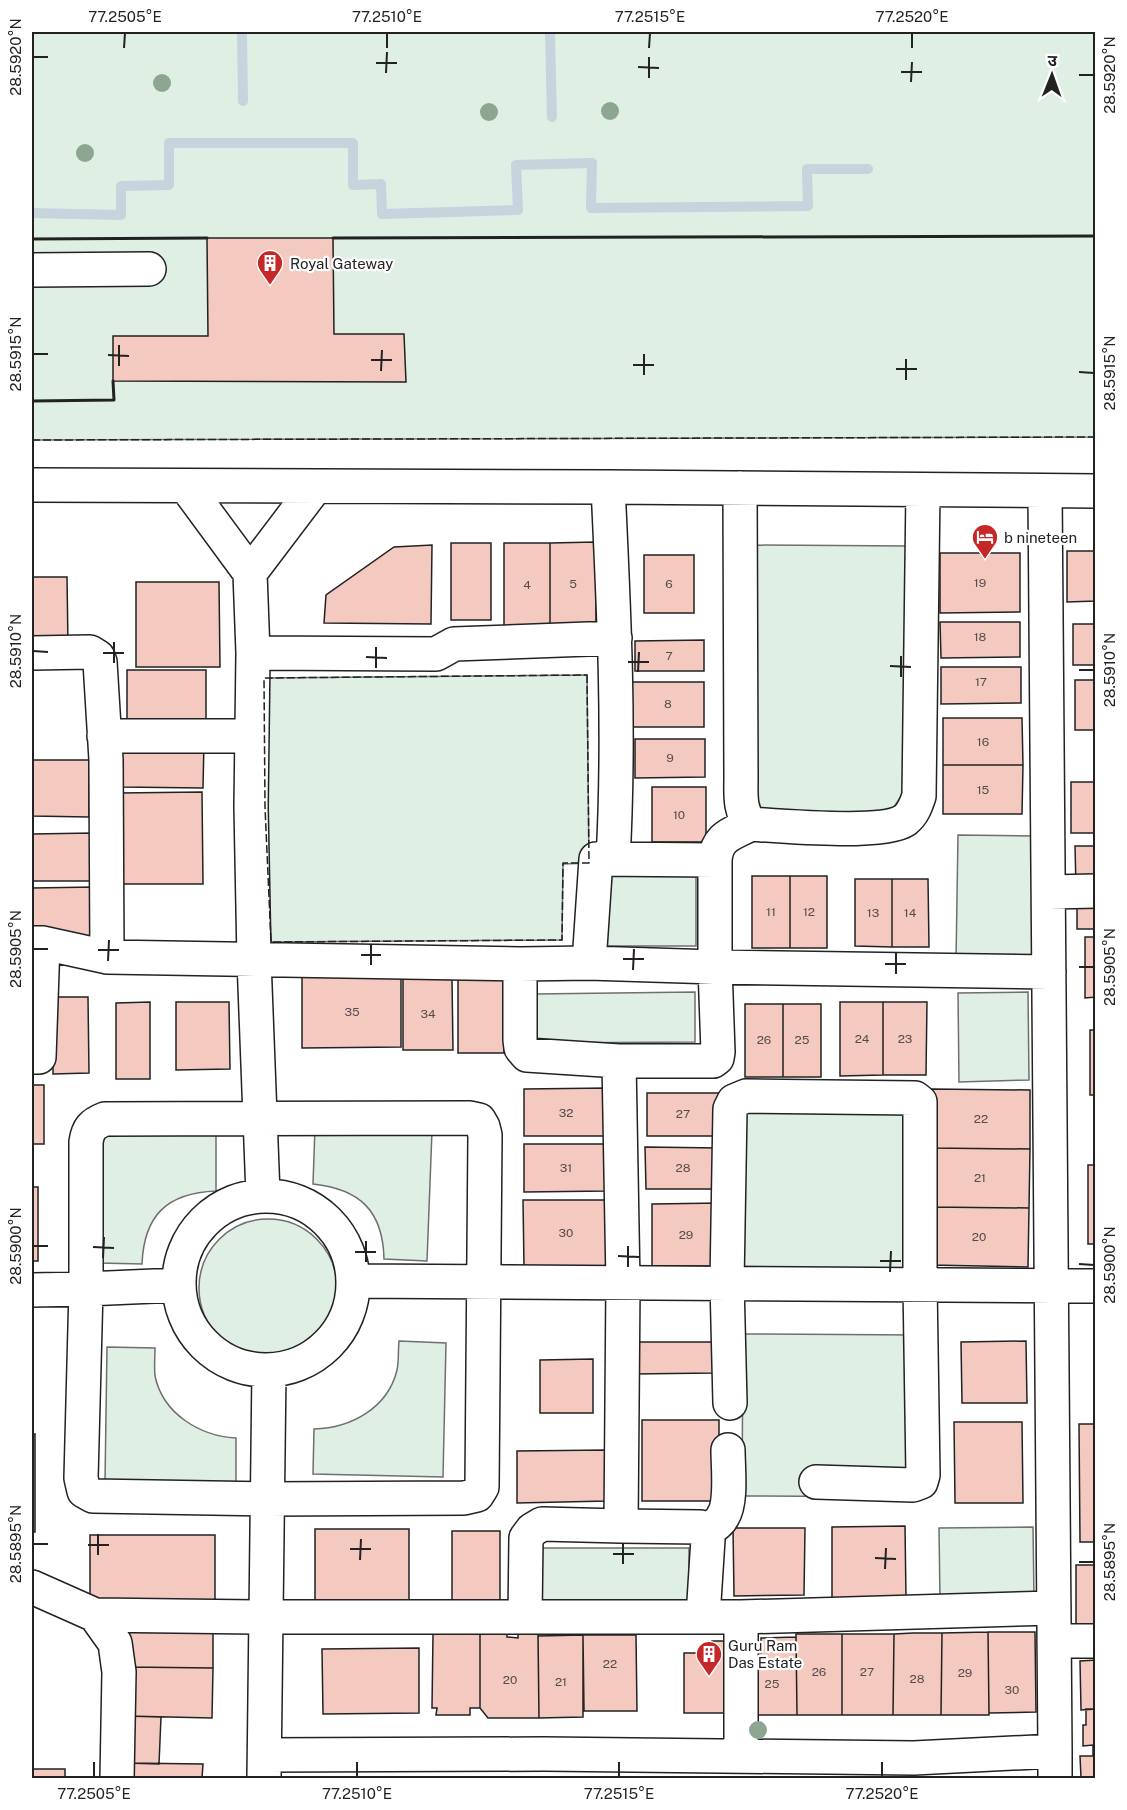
<svg xmlns="http://www.w3.org/2000/svg" width="1127" height="1810" viewBox="0 0 1127 1810" font-family="'Public Sans','Noto Sans Devanagari',sans-serif">
	<rect width="100%" height="100%" fill="#fff"/>
	<path fill="#e0efe3" stroke="#6f6f6f" stroke-width="1.5" d="M32 32H1095V437L32 440Z
		M743 545 910 546 906 789 888 816 789 838 744 799Z
		M587 675 589 863 563 864 562 940 271 942 265 807 264 678Z
		M958 835 1033 836 1032 961 956 960Z
		M602 873 696 874V946H602Z
		M695 992V1042L535 1043 534 994Z
		M1028 992 1029 1080 959 1082 958 993Z
		M738 1107 914 1108 913 1269 737 1268Z
		M315 1127 432 1131 427 1261 384 1259C383 1211 360 1189 313 1184Z
		M98 1133H216V1191C167 1193 144 1215 142 1264L99 1263Z
		M199 1288a69 69 0 1 1 138 0a69 69 0 1 1-138 0Z
		M743 1334 919 1335V1497L742 1496Z
		M399 1341 446 1343 443 1477 313 1474 314 1429C351 1428 388 1408 397 1370 399 1361 398 1350 399 1341Z
		M107 1347 155 1348C155 1357 154 1367 155 1376 163 1414 200 1436 236 1438V1483L105 1482Z
		M1033 1527 1034 1599 940 1600 939 1528Z
		M535 1548H689V1607L535 1606Z"/>
	<g fill="none" stroke-linecap="round" stroke-linejoin="round">
		<path stroke="#c7d3dd" stroke-width="10" d="M242 32 243 101
			M550 32 552 117
			M32 213 121 215V186L169 185V143H353V185L381 184 382 214 518 210 516 165 592 163 591 208 808 206 807 169H868"/>
	</g>
	<path fill="#f3c9c0" stroke="#222" stroke-width="1.5" d="M207 238H333L334 334H404L406 382 113 381V336H208Z
		M596 542V626L550 627V543Z
		M451 543H491V620H451Z
		M504 543H550V627L504 626Z
		M432 545 431 624 324 623 326 595 394 547Z
		M1067 551H1096V601L1067 602Z
		M940 553H1020V612L940 613Z
		M644 555H694V613H644Z
		M32 577H67L68 644 32 645Z
		M136 582H219L220 667H136Z
		M940 622H1020V657L941 658Z
		M1073 624H1096V665H1073Z
		M704 640V671H635V641Z
		M941 667H1021V703L941 704Z
		M127 670H206V729H127Z
		M1075 680H1096V730H1075Z
		M632 682H704V727H632Z
		M943 718H1022L1023 765H943Z
		M635 739H705V777L635 778Z
		M204 742 203 788 120 787V743Z
		M32 760H89V817L32 816Z
		M943 765H1023L1022 814H943Z
		M1071 782H1096V833H1071Z
		M652 787H706V842H652Z
		M202 792 203 884H118V793Z
		M93 833 94 881H32V834Z
		M1075 846H1096V888H1076Z
		M752 876H790V948H752Z
		M790 876H827V948H790Z
		M855 879H892V947L855 946Z
		M892 879H928L929 947H892Z
		M95 887V938H32V888Z
		M1077 897H1096V929H1077Z
		M1085 937H1096V997L1085 998Z
		M401 975V1047L302 1048V976Z
		M503 975 504 1053H458V976Z
		M403 979H452L453 1050H403Z
		M53 997H88L89 1073 53 1074Z
		M150 1002V1079H116V1003Z
		M176 1002H229L230 1069 176 1070Z
		M840 1002H883V1075L840 1076Z
		M883 1002H927L926 1075H883Z
		M745 1004H783V1077H745Z
		M783 1004H821V1077H783Z
		M1090 1030H1096V1095H1090Z
		M32 1085H44V1144H32Z
		M608 1088V1136H524V1089Z
		M932 1089 1030 1090V1149L931 1148Z
		M647 1093H720V1136H647Z
		M524 1144H608V1191L524 1192Z
		M645 1147 719 1148 720 1189H646Z
		M931 1148 1030 1149 1029 1208 931 1207Z
		M1088 1165H1096V1244H1088Z
		M32 1187H38V1261H32Z
		M523 1200H609L610 1266 524 1267Z
		M720 1203V1266H652V1204Z
		M931 1207 1029 1208 1028 1267 930 1265Z
		M1026 1341 1027 1403H962L961 1342Z
		M632 1342H714V1373L632 1374Z
		M593 1359V1413H540V1360Z
		M642 1420H719V1501H642Z
		M954 1422H1022L1023 1503H955Z
		M1079 1424H1096V1542H1080Z
		M32 1434H35V1532H32Z
		M606 1450 607 1501 517 1503V1451Z
		M905 1526 906 1597 832 1598V1527Z
		M733 1528H805L804 1595 734 1596Z
		M315 1529H409V1602L315 1603Z
		M452 1531H500V1609H452Z
		M90 1535H215V1610L90 1611Z
		M1076 1565H1096V1634H1076Z
		M127 1621 213 1622V1668L127 1667Z
		M507 1630V1637L518 1638V1631H538L539 1718H488L480 1708V1631Z
		M438 1631H480V1708H470V1715H436L437 1708H432L433 1634H438Z
		M988 1632H1035L1036 1712 989 1713Z
		M988 1632 989 1715H941L942 1633Z
		M913 1633H942L941 1715H893L894 1634Z
		M796 1634H842V1715H797Z
		M842 1634H894L893 1715H842Z
		M583 1635V1717L539 1718 538 1636Z
		M583 1635H636L637 1711H584Z
		M796 1637 797 1715H748V1652L761 1653V1638Z
		M712 1641H734L733 1713H684V1653H712Z
		M419 1648V1713L323 1714 322 1649Z
		M1096 1660V1709L1081 1710 1080 1661Z
		M127 1667 213 1668 212 1718 126 1716Z
		M1086 1709H1096V1756H1093V1745L1083 1746V1725H1086Z
		M126 1716 161 1717 159 1764 126 1763Z
		M1080 1756H1096V1778H1081Z
		M126 1763 203 1764 202 1778H126Z
		M32 1769H65V1778H32Z"/>
	<g fill="none" stroke-linecap="round" stroke-linejoin="round">
		<g stroke="#222" stroke-width="36">
			<path id="minor" d="M32 270 149 269
				M32 485 608 487 1096 491
				M186 486 250 573 253 653 251 807 254 960 263 1195
				M608 487C614 611 620 735 613 859
				M740 488 741 777C741 794 739 811 751 824 781 826 884 835 905 820 913 814 916 805 919 796L923 490
				M250 573 316 486
				M32 653 90 652 98 657 100 662 106 760 107 957
				M253 653 436 654 454 644 615 638
				M104 736H251
				M715 860C717 836 732 834 751 824
				M1049 892 1096 891
				M32 943H43L107 957 520 964 589 963 715 967 1049 972
				M520 964V1040L521 1048 527 1055 619 1061H713L717 1058 718 1052 715 967V860L596 859 589 963
				M32 1057H39L43 943
				M619 1061 623 1283 621 1526 700 1527 705 1532 708 1539 703 1617
				M470 1118 479 1120 483 1127 485 1135 482 1487 477 1495 464 1498 268 1499 93 1496 84 1491 81 1478 86 1289V1142C88 1129 92 1124 105 1119Z
				M179 1283a87 87 0 1 1 174 0a87 87 0 1 1-174 0Z
				M354 1281 1096 1286
				M32 1290 86 1289 177 1285
				M730 1403 727 1283 730 1109 734 1101 746 1096 915 1098 920 1102V1284L923 1475 921 1482 913 1485 816 1482
				M705 1532C712 1527 720 1523 723 1516 732 1502 728 1468 728 1450
				M32 1587 95 1615 115 1643 119 1672 117 1778
				M95 1615 266 1617H741L1054 1608
				M525 1617 526 1538 532 1530 542 1524 621 1526
				M741 1617V1756
				M1054 1641H1096
				M265 1755 544 1754 914 1758 1055 1751 1045 491
				M264 1778 269 1370
				M1055 1778V1751"/>
		</g>
		<use href="#minor" stroke="#fff" stroke-width="33"/>
		<path stroke="#222" stroke-width="1.5" stroke-dasharray="8 3" stroke-linecap="butt" d="M32 440 1096 437
			M587 675 589 863H563L562 940 271 942 265 807 264 678Z"/>
		<path stroke="#222" stroke-width="3" d="M333 238 1096 236
			M32 239 207 238
			M32 401 114 400 113 381"/>
	</g>
	<g fill="#8da692">
		<circle cx="162" cy="83" r="9"/>
		<circle cx="610" cy="111" r="9"/>
		<circle cx="489" cy="112" r="9"/>
		<circle cx="85" cy="153" r="9"/>
		<circle cx="758" cy="1730" r="9"/>
	</g>
	<path fill="none" stroke="#222" stroke-width="2" d="M124 48 125 33M387 48V33M649 48 650 33M912 48V33M33 57H48M376 63H397M638 67 659 68M901 72H922M386 73 387 52M1079 75H1094M649 78V57M911 82 912 62M33 354H48M108 355 129 356M371 360H392M633 365H654M119 366V345M896 369H917M381 371 382 350M1079 372 1094 373M644 375V354M906 380V359M33 651 48 652M103 653H124M366 657 387 658M628 662H649M114 663V642M890 666 911 667M376 668V647M1079 670H1094M638 672 639 652M901 677V656M33 949H48M98 950H119M361 955H381M623 959H644M108 961 109 940M885 964H906M371 965V944M1079 967H1094M633 970 634 949M896 974V953M33 1246H48M93 1247 114 1248M355 1252H376M618 1256 639 1257M103 1258 104 1237M880 1261H901M366 1262V1241M1079 1264 1094 1265M628 1267V1246M890 1272 891 1251M33 1544H48M88 1545H109M350 1549H371M613 1554H634M98 1555V1534M875 1558 896 1559M360 1560 361 1539M1079 1562H1094M623 1564V1543M885 1569 886 1548M94 1777V1762M357 1777V1762M619 1777V1762M882 1777V1762"/>
	<defs>
		<g id="building-pin" transform="scale(1.35)"><path d="M0 17L-7.5 6A9.5 9.5 0 1 1 7.5 6Z" fill="#c62828" stroke="#fff"/><path d="M-4-6H4V6H1V3H-1V6H-4ZM-2.5-4.3h1.7v1.8h-1.7ZM.8-4.3h1.7v1.8H.8ZM-2.5-1h1.7V.8h-1.7ZM.8-1h1.7V.8H.8Z" fill="#fff"/></g>
		<g id="hotel-pin" transform="scale(1.35)"><path d="M0 17L-7.5 6A9.5 9.5 0 1 1 7.5 6Z" fill="#c62828" stroke="#fff"/><path d="M-6-4.5h1.5V1H6V5H4.5V3h-9V5H-6ZM-4 0a1.8 1.8 0 1 1 3.6 0ZM.5 0V-2.5h3Q6-2.5 6 0Z" fill="#fff"/></g>
	</defs>
	<g fill-rule="evenodd">
		<use href="#building-pin" x="270" y="263"/>
		<use href="#hotel-pin" x="985" y="537"/>
		<use href="#building-pin" x="709" y="1654"/>
	</g>
	<g text-anchor="middle" dominant-baseline="central" stroke-width="4.5" stroke-linejoin="round" paint-order="stroke">
		<g font-size="12" fill="#564c4a">
			<text x="980" y="583">19</text>
			<text x="573" y="584">5</text>
			<text x="669" y="584">6</text>
			<text x="527" y="585">4</text>
			<text x="980" y="637">18</text>
			<text x="669" y="656">7</text>
			<text x="981" y="682">17</text>
			<text x="668" y="704">8</text>
			<text x="983" y="742">16</text>
			<text x="670" y="758">9</text>
			<text x="983" y="790">15</text>
			<text x="679" y="815">10</text>
			<text x="771" y="912">11</text>
			<text x="809" y="912">12</text>
			<text x="873" y="913">13</text>
			<text x="910" y="913">14</text>
			<text x="352" y="1012">35</text>
			<text x="428" y="1014">34</text>
			<text x="862" y="1039">24</text>
			<text x="905" y="1039">23</text>
			<text x="764" y="1040">26</text>
			<text x="802" y="1040">25</text>
			<text x="566" y="1113">32</text>
			<text x="683" y="1114">27</text>
			<text x="981" y="1119">22</text>
			<text x="566" y="1168">31</text>
			<text x="683" y="1168">28</text>
			<text x="980" y="1178">21</text>
			<text x="566" y="1233">30</text>
			<text x="686" y="1235">29</text>
			<text x="979" y="1237">20</text>
			<text x="610" y="1664">22</text>
			<text x="819" y="1672">26</text>
			<text x="867" y="1672">27</text>
			<text x="965" y="1673">29</text>
			<text x="917" y="1679">28</text>
			<text x="510" y="1680">20</text>
			<text x="561" y="1682">21</text>
			<text x="772" y="1684">25</text>
			<text x="1012" y="1690">30</text>
		</g>
		<g font-size="15" fill="#222" stroke="#fff" text-anchor="start">
			<text x="290" y="263">Royal Gateway</text>
			<text x="1004" y="537">b nineteen</text>
			<text x="728" y="1645">Guru Ram<tspan x="728" dy="17">Das Estate</tspan></text>
		</g>
	</g>
	<rect width="1127" height="1810" fill="none" stroke="#ffffff" stroke-width="66"/>
	<g transform="translate(1052 75) rotate(1)" stroke="#ffffff" stroke-width="4.5" paint-order="stroke">
	<path d="M0-4.5L10 22L0 15L-10 22Z" fill="#222222"/>
	<text y="-9" font-size="16" font-weight="bold" text-anchor="middle" fill="#222222">उ</text>
	</g>
	<rect x="33" y="33" width="1061" height="1744" fill="none" stroke="#222" stroke-width="2"/>
	<g font-size="15" text-anchor="middle" fill="#222">
		<text x="125" y="22">77.2505°E</text>
		<text x="387" y="22">77.2510°E</text>
		<text x="650" y="22">77.2515°E</text>
		<text x="912" y="22">77.2520°E</text>
		<text transform="translate(16 57) rotate(-90)" y="5">28.5920°N</text>
		<text transform="translate(1110 75) rotate(-90)" y="5">28.5920°N</text>
		<text transform="translate(16 354) rotate(-90)" y="5">28.5915°N</text>
		<text transform="translate(1110 373) rotate(-90)" y="5">28.5915°N</text>
		<text transform="translate(16 651) rotate(-90)" y="5">28.5910°N</text>
		<text transform="translate(1110 670) rotate(-90)" y="5">28.5910°N</text>
		<text transform="translate(16 949) rotate(-90)" y="5">28.5905°N</text>
		<text transform="translate(1110 967) rotate(-90)" y="5">28.5905°N</text>
		<text transform="translate(16 1246) rotate(-90)" y="5">28.5900°N</text>
		<text transform="translate(1110 1265) rotate(-90)" y="5">28.5900°N</text>
		<text transform="translate(16 1544) rotate(-90)" y="5">28.5895°N</text>
		<text transform="translate(1110 1562) rotate(-90)" y="5">28.5895°N</text>
		<text x="94" y="1799">77.2505°E</text>
		<text x="357" y="1799">77.2510°E</text>
		<text x="619" y="1799">77.2515°E</text>
		<text x="882" y="1799">77.2520°E</text>
	</g>
</svg>
